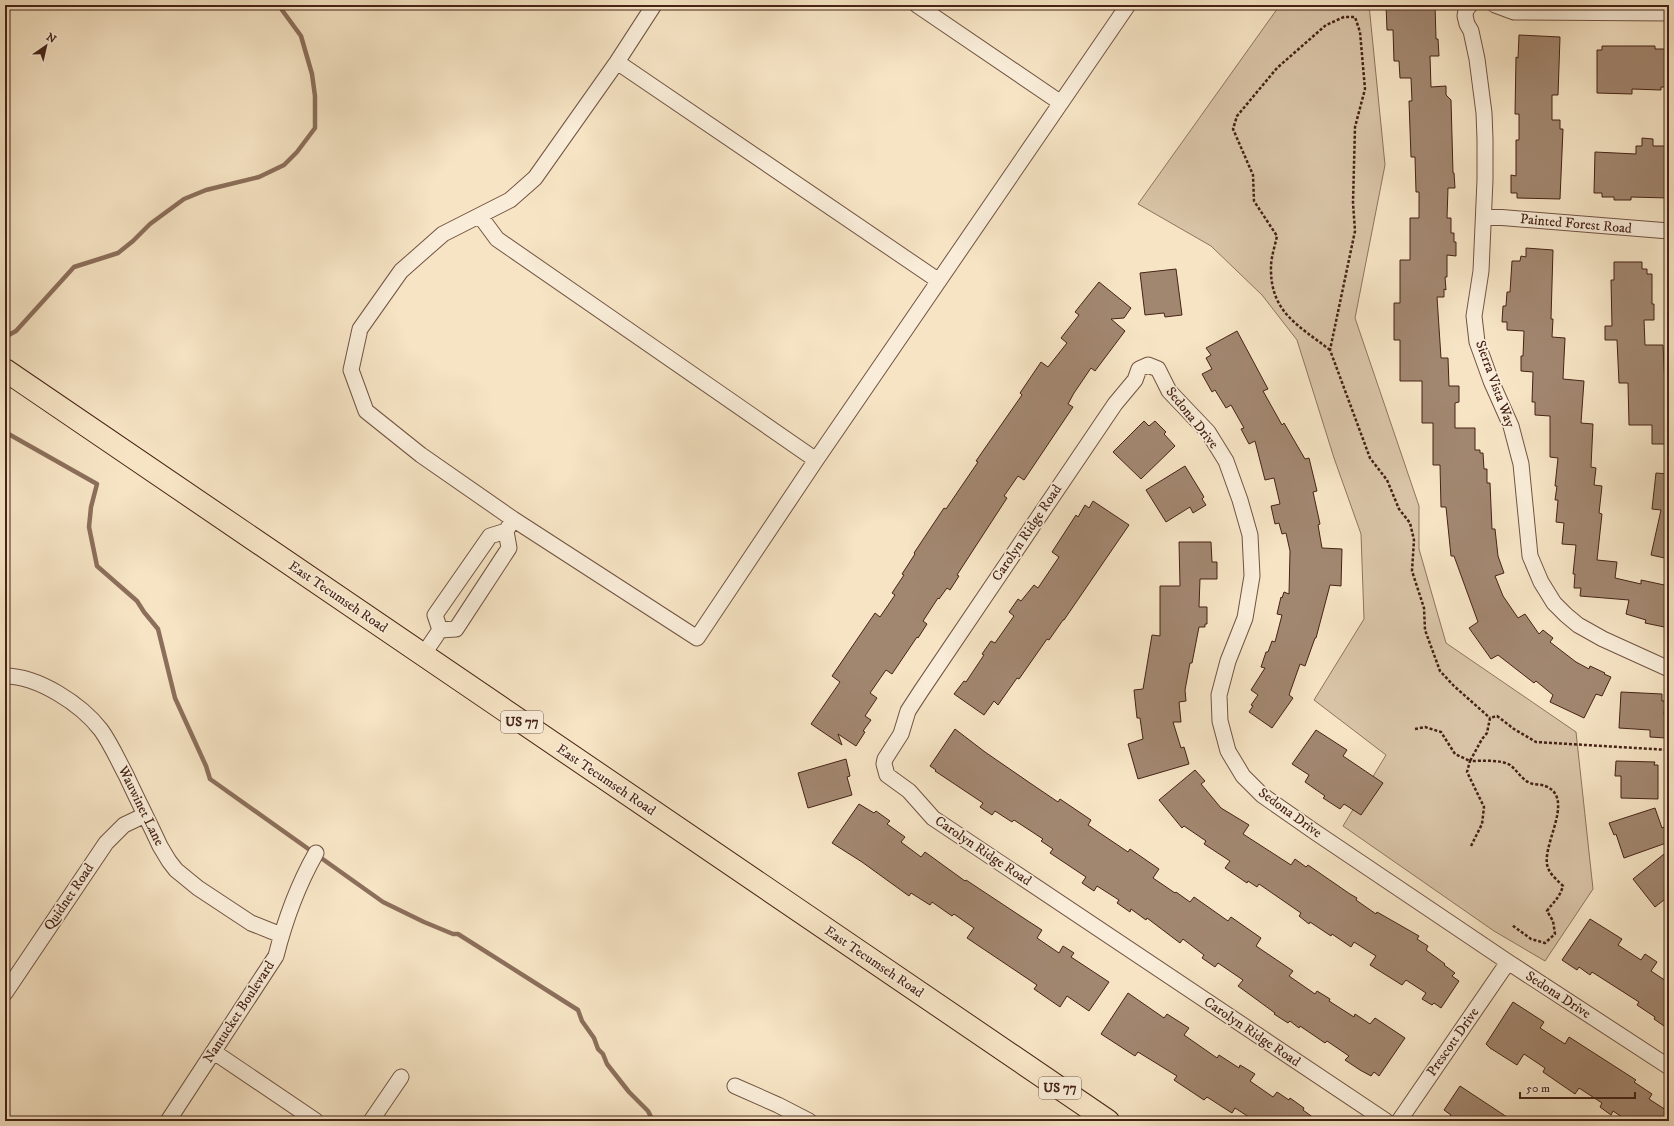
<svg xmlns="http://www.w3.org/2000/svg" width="1674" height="1126" viewBox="0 0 1674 1126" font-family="'IM FELL DW Pica',serif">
	<rect width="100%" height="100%" fill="#f6e4c4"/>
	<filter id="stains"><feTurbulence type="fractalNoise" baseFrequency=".005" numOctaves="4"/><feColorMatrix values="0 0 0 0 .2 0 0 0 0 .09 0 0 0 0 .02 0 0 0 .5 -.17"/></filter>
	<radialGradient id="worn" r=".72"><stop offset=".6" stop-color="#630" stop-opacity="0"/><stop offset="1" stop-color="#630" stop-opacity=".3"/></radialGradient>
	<path fill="#d8c3a6" stroke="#8f735e" d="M1280 5H1369L1385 165 1355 318 1419 506V549L1446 643 1576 732 1593 889 1545 961 1494 931 1343 826 1386 755 1314 700 1364 619 1361 534 1334 458 1297 340 1262 295 1211 246 1138 204Z"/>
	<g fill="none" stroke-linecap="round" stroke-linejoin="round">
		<path stroke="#8c6f5b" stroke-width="4.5" d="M5 337 16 331 74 267 118 253 133 241 150 224 184 199 206 190 259 177 284 165 297 152 315 128V96L312 74 301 36 282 10 281 5
			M5 432 97 484 91 507 89 527 97 566 137 601 144 612 158 629 175 698 206 766 210 779 383 902 424 922 453 934H458L578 1010 582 1021 594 1038 598 1049 603 1054 607 1064 629 1092 648 1111 653 1121"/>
	</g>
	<path fill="#a28770" stroke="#462316" d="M1386 5H1435L1436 39H1438L1439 56H1430L1431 87 1446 86V95L1451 100 1453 173H1454L1455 188H1448L1447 218H1451V233H1454V242H1456V256L1447 255V277H1445L1446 290 1444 289V297H1437L1441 358H1448L1449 386H1459V402L1455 403V428H1475V450H1480V453H1483L1484 469H1487V483H1490L1492 529H1495L1498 556 1504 573 1495 576 1503 596 1518 618 1525 614 1539 634 1543 630 1553 638 1550 642 1576 662 1589 669 1590 666 1605 673 1604 674 1611 677 1602 696 1596 694 1584 718 1550 702 1553 695 1536 681 1534 683 1498 655 1491 659 1469 628 1478 622 1454 556H1451L1446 507H1441L1440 465H1433V423H1422V381H1400V340H1394V303H1400V260H1410V218H1419V192H1416L1415 157H1411L1409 101H1412L1411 78H1400L1399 61H1394L1393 30H1387Z
		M1519 35 1560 37 1558 95H1552V120H1560V129H1563L1560 199 1517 198V193H1511V175L1516 176V140H1519V114H1515L1516 57 1518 58Z
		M1602 46H1655V49H1667V53H1669V87H1661V90L1632 89V94L1597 93V50H1602Z
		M1642 138 1653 139V146H1669V198L1631 197V200H1614V197H1602V193H1594L1595 152 1636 154V146H1642Z
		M1526 248 1553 250 1551 319H1553L1552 337 1565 338 1563 379 1584 381 1581 423 1593 424 1591 467 1596 468 1594 485 1602 486 1599 513 1602 514 1597 560 1617 562 1615 578 1641 584V580L1669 586V628L1645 623 1646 620 1626 614 1629 600 1580 596 1581 588H1574L1575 574H1573L1576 545 1562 544 1564 523 1556 522 1558 500H1555L1557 486H1555L1558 458 1550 457V416L1535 415V402H1532L1533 372 1521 371V356H1523L1524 331 1507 330V322H1502L1503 306H1506L1507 292H1510L1512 261H1520L1521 256 1526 257Z
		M1614 262H1642V269H1647V274H1652V304H1654V320H1644L1645 345H1663L1665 388 1669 387V444H1652V425H1629L1628 383H1619L1617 340H1605V326H1612L1611 280H1614Z
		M1176 269 1182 315 1165 317 1164 313 1145 315 1140 273Z
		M1099 282 1131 308 1124 318 1111 319 1125 331 1095 371 1091 368 1074 393 1068 404 1073 407 1024 480 1018 476 1004 496 1007 498 957 575 959 576 950 590 947 588 939 599 938 598 923 621 927 624 918 638 917 637 892 674 886 670 870 693 877 698 865 716 871 720 863 731 865 732 856 746 838 734 842 745 811 724 840 682 832 676 875 613 880 617 895 595 892 593 904 575 902 574 915 554 914 553 944 508 946 509 978 462 976 461 1022 395 1020 393 1041 362 1048 367 1067 343 1061 338 1079 315 1075 312Z
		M1237 331 1268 389 1263 391 1282 425 1284 423 1305 459 1309 458 1317 491 1313 492 1320 524 1318 525 1322 548 1342 549 1341 586 1330 585 1316 638H1315L1305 666 1300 664 1289 695 1293 698 1272 728 1249 712 1253 706 1251 705 1258 695 1251 690 1265 668 1261 667 1266 652H1268L1272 641 1275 642 1282 615 1277 614 1281 597 1282 598 1284 592 1289 594 1290 551 1286 533 1282 534 1279 523 1275 524 1271 506 1280 504 1274 478 1265 480 1255 441 1249 444 1241 429 1244 428 1231 405 1226 408 1215 390 1212 392 1202 374 1212 369 1206 358 1211 355 1206 348Z
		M1144 421 1149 426 1155 421 1166 432 1164 434 1175 446 1141 479 1113 452Z
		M1185 466 1204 497 1202 499 1206 505 1193 513 1190 507 1166 522 1146 490Z
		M1656 473 1669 474V559L1651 555 1661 510 1652 509Z
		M1093 501 1129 525 1064 620H1063L1049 640 1047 639 1019 679 1017 678 998 705 994 701 984 715 954 694 964 681 966 682 984 655 982 654 991 641 995 643 1014 616 1009 612 1018 599 1021 601 1034 585 1038 588 1059 557 1052 552 1076 515 1078 517 1085 505 1089 508Z
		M1179 542H1211L1212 562H1217V579H1200L1199 607H1207V624H1205V627H1199L1192 663H1190L1185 690 1186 701 1179 702 1181 722H1173L1181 748 1184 747 1189 764 1138 779 1128 744 1143 739 1140 718H1137L1134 690 1143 689 1152 635 1160 636V586H1180Z
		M1621 692 1662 694V701H1665L1664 715H1669V732H1667L1666 738 1650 737V730L1619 728Z
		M955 729 985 752 1030 783 1058 802 1060 799 1091 820 1088 825 1128 852 1130 849 1159 869 1153 878 1175 893 1176 892 1190 902 1194 897 1228 921 1231 917 1261 938 1256 946 1293 971 1289 976 1315 994 1317 991 1330 999 1329 1001 1354 1017 1355 1014 1370 1024 1375 1018 1405 1038 1379 1076 1374 1072 1371 1076 1360 1070 1345 1060 1349 1056 1327 1041 1325 1043 1300 1026 1299 1028 1290 1021 1288 1023 1274 1014 1275 1013 1238 986 1243 980 1218 963 1215 967 1202 958 1204 955 1183 939 1180 943 1147 918 1146 920 1131 909 1130 912 1117 903 1119 900 1097 886 1094 891 1082 883 1086 877 1050 853 1053 849 1041 841 1043 839 1014 820 1012 822 995 811 992 815 980 807 983 803 935 771 936 770 930 766Z
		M1316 730 1347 750 1343 756 1383 783 1361 815 1344 804 1340 809 1323 798 1325 796 1305 782 1309 775 1292 764Z
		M846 759 850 776 847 777 852 795 808 808 798 773Z
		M1616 761 1655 762 1654 765H1658V799L1621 798V776H1615Z
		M1195 770 1205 781 1201 784 1221 808 1249 825 1243 834 1291 865 1295 859 1306 867 1308 865 1350 894 1357 898 1356 900 1376 914 1377 912 1419 936 1417 939 1428 946 1426 950 1445 964 1444 965 1455 973 1452 976 1459 981 1441 1008 1434 1003 1432 1005 1422 999 1426 993 1406 980 1402 985 1370 965 1376 956 1354 942 1351 947 1332 934 1331 936 1310 922 1309 924 1299 916 1301 913 1259 884 1257 887 1248 881 1247 883 1225 868 1230 861 1204 844 1206 841 1184 826 1182 828 1159 800Z
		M859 804 874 813 876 811 890 821 887 824 905 837 901 842 921 857 925 852 965 881 966 880 1028 921 1042 930 1037 938 1059 953 1063 946 1074 953 1071 957 1109 982 1089 1011 1067 996 1060 1007 1034 989 1037 985 967 938 974 928 954 914 952 916 932 902 930 905 911 893 909 896 862 862 832 843Z
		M1655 808 1662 828 1664 827 1669 842 1624 858 1616 834 1614 835 1609 823Z
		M1669 850V896L1655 907 1633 879Z
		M1590 919 1622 939 1618 945 1641 960 1645 954 1657 962 1651 971 1669 983V1026L1666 1024 1664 1026 1654 1019 1655 1017 1637 1005 1639 1002 1592 972 1590 975 1579 967 1577 970 1562 960Z
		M1128 993 1164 1018 1167 1014 1189 1028 1184 1035 1217 1058 1219 1055 1239 1068 1240 1065 1255 1074 1250 1081 1273 1097 1277 1092 1289 1100 1290 1098 1304 1108 1303 1110 1318 1121H1255L1235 1108 1232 1113 1207 1097 1204 1100 1174 1080 1177 1076 1138 1052 1135 1056 1101 1034Z
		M1513 1002 1544 1022 1540 1028 1565 1044 1569 1037 1636 1080 1634 1082 1652 1094 1649 1099 1669 1112V1121H1628L1613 1111 1611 1115 1600 1107 1602 1103 1579 1088 1575 1094 1543 1072 1545 1068 1524 1054 1517 1065 1490 1048 1486 1044Z
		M1460 1086 1513 1121H1447L1451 1115 1444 1110Z"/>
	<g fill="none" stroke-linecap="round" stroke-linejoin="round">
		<g stroke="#725342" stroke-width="17">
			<path id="minor" d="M654 5 617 62 535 178 510 200 443 234 401 271 360 329 351 370 366 411 421 455 513 519 697 638 816 460 1128 5
				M917 5 1061 103
				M1470 5 1466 10 1465 16 1467 24 1471 31 1477 59 1484 113 1485 139V180L1481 271 1474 316 1477 342 1491 381 1511 426 1521 464 1530 556 1541 582 1554 603 1566 615 1578 625 1603 639 1669 669
				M1495 5 1514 12 1669 13
				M617 62 939 281
				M480 216 497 239 816 460
				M1484 216 1669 231
				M440 630 435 615 490 536 506 531 511 523
				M423 655 440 630 456 629 509 548 506 531
				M5 676C38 676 81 704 101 730 111 744 118 760 126 775 137 799 149 822 160 846L169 861 176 870 198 888 251 923 281 935
				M5 993 106 843 124 825 145 815
				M214 1052 316 1121
				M735 1086 778 1105 809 1121
				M168 1121 276 956C285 920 298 885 316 853
				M371 1121 401 1077
				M1386 1121 933 818 909 791 887 775 884 764 885 759 901 734 908 711 921 691 1115 404 1135 380 1139 369 1148 365 1158 369 1169 391 1208 432 1226 461 1240 500 1250 535 1252 576 1245 618 1228 661 1219 695 1220 721 1228 751 1243 776 1262 795 1315 832 1508 962 1669 1067
				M1399 1121 1508 962"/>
		</g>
		<g stroke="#462316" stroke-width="24">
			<path id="primary" d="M5 370 1108 1121"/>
		</g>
		<path stroke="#462316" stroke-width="2.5" stroke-dasharray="3 2" stroke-linecap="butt" d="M1330 350C1298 325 1270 312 1271 267 1271 257 1275 246 1277 236L1254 201 1253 175 1233 129 1237 116 1277 68 1326 25 1344 17H1355L1360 32 1365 89 1355 127 1353 203 1355 231 1330 350 1370 458 1387 480 1399 509 1410 523 1414 540 1412 571 1424 608 1425 630 1440 671 1454 686 1490 718
			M1415 729 1425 727 1441 732 1455 754 1470 761 1482 739 1487 733 1490 718 1497 716 1514 729 1536 742 1669 750
			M1471 846 1482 824 1484 807 1467 772 1470 761C1482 761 1499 759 1510 765 1517 770 1521 779 1530 783 1535 785 1541 784 1545 786 1578 798 1537 850 1549 870 1551 875 1559 882 1563 886 1559 899 1554 901 1547 911L1553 921 1555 934 1545 943 1531 939 1512 925"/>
		<use href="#minor" stroke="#f9edd9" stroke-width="15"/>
		<use href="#primary" stroke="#f6e4c4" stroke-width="22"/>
	</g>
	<g text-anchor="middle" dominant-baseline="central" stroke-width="3.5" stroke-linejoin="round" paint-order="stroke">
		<g fill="#f9edd9" stroke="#7c6050" stroke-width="1">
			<rect x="501" y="711" width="42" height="22" rx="3"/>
			<rect x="1039" y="1077" width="42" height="22" rx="3"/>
		</g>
		<g font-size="13" font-weight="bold" fill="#462316">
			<text x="522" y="722">US 77</text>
			<text x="1060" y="1088">US 77</text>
		</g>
		<g font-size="14" fill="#462316" stroke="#f9edd9">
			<text transform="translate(1576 224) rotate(5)">Painted Forest Road</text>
			<text transform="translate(1495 384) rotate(70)">Sierra Vista Way</text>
			<text transform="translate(1192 418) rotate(51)">Sedona Drive</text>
			<text transform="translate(1027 533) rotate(-56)">Carolyn Ridge Road</text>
			<text transform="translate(338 597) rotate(34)">East Tecumseh Road</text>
			<text transform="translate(606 780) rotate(34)">East Tecumseh Road</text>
			<text transform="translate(141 806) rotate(64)">Wauwinet Lane</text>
			<text transform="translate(1290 813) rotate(36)">Sedona Drive</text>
			<text transform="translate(983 851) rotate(34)">Carolyn Ridge Road</text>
			<text transform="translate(69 897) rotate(-56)">Quidnet Road</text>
			<text transform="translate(874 962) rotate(34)">East Tecumseh Road</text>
			<text transform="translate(1558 995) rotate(33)">Sedona Drive</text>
			<text transform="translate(239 1012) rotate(-57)">Nantucket Boulevard</text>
			<text transform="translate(1252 1032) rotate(34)">Carolyn Ridge Road</text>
			<text transform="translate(1453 1042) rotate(-55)">Prescott Drive</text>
		</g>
	</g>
	<rect width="1674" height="1126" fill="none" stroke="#f6e4c4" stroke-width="20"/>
	<rect x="6" y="6" width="1662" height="1114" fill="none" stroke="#462316" stroke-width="2"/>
	<rect x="10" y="10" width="1654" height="1106" fill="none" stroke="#462316"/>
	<g transform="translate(46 46) rotate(34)" stroke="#f9edd9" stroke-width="3" paint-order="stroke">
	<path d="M0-3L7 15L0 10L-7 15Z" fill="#462316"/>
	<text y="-6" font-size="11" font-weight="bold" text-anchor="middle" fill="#462316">N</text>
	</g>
	<path d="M1520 1092v6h115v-6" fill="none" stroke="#462316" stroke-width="2"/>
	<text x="1526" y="1092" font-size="12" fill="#462316" stroke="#f9edd9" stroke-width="3" paint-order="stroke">50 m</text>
	<rect width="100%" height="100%" filter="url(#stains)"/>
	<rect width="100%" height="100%" fill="url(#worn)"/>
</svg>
